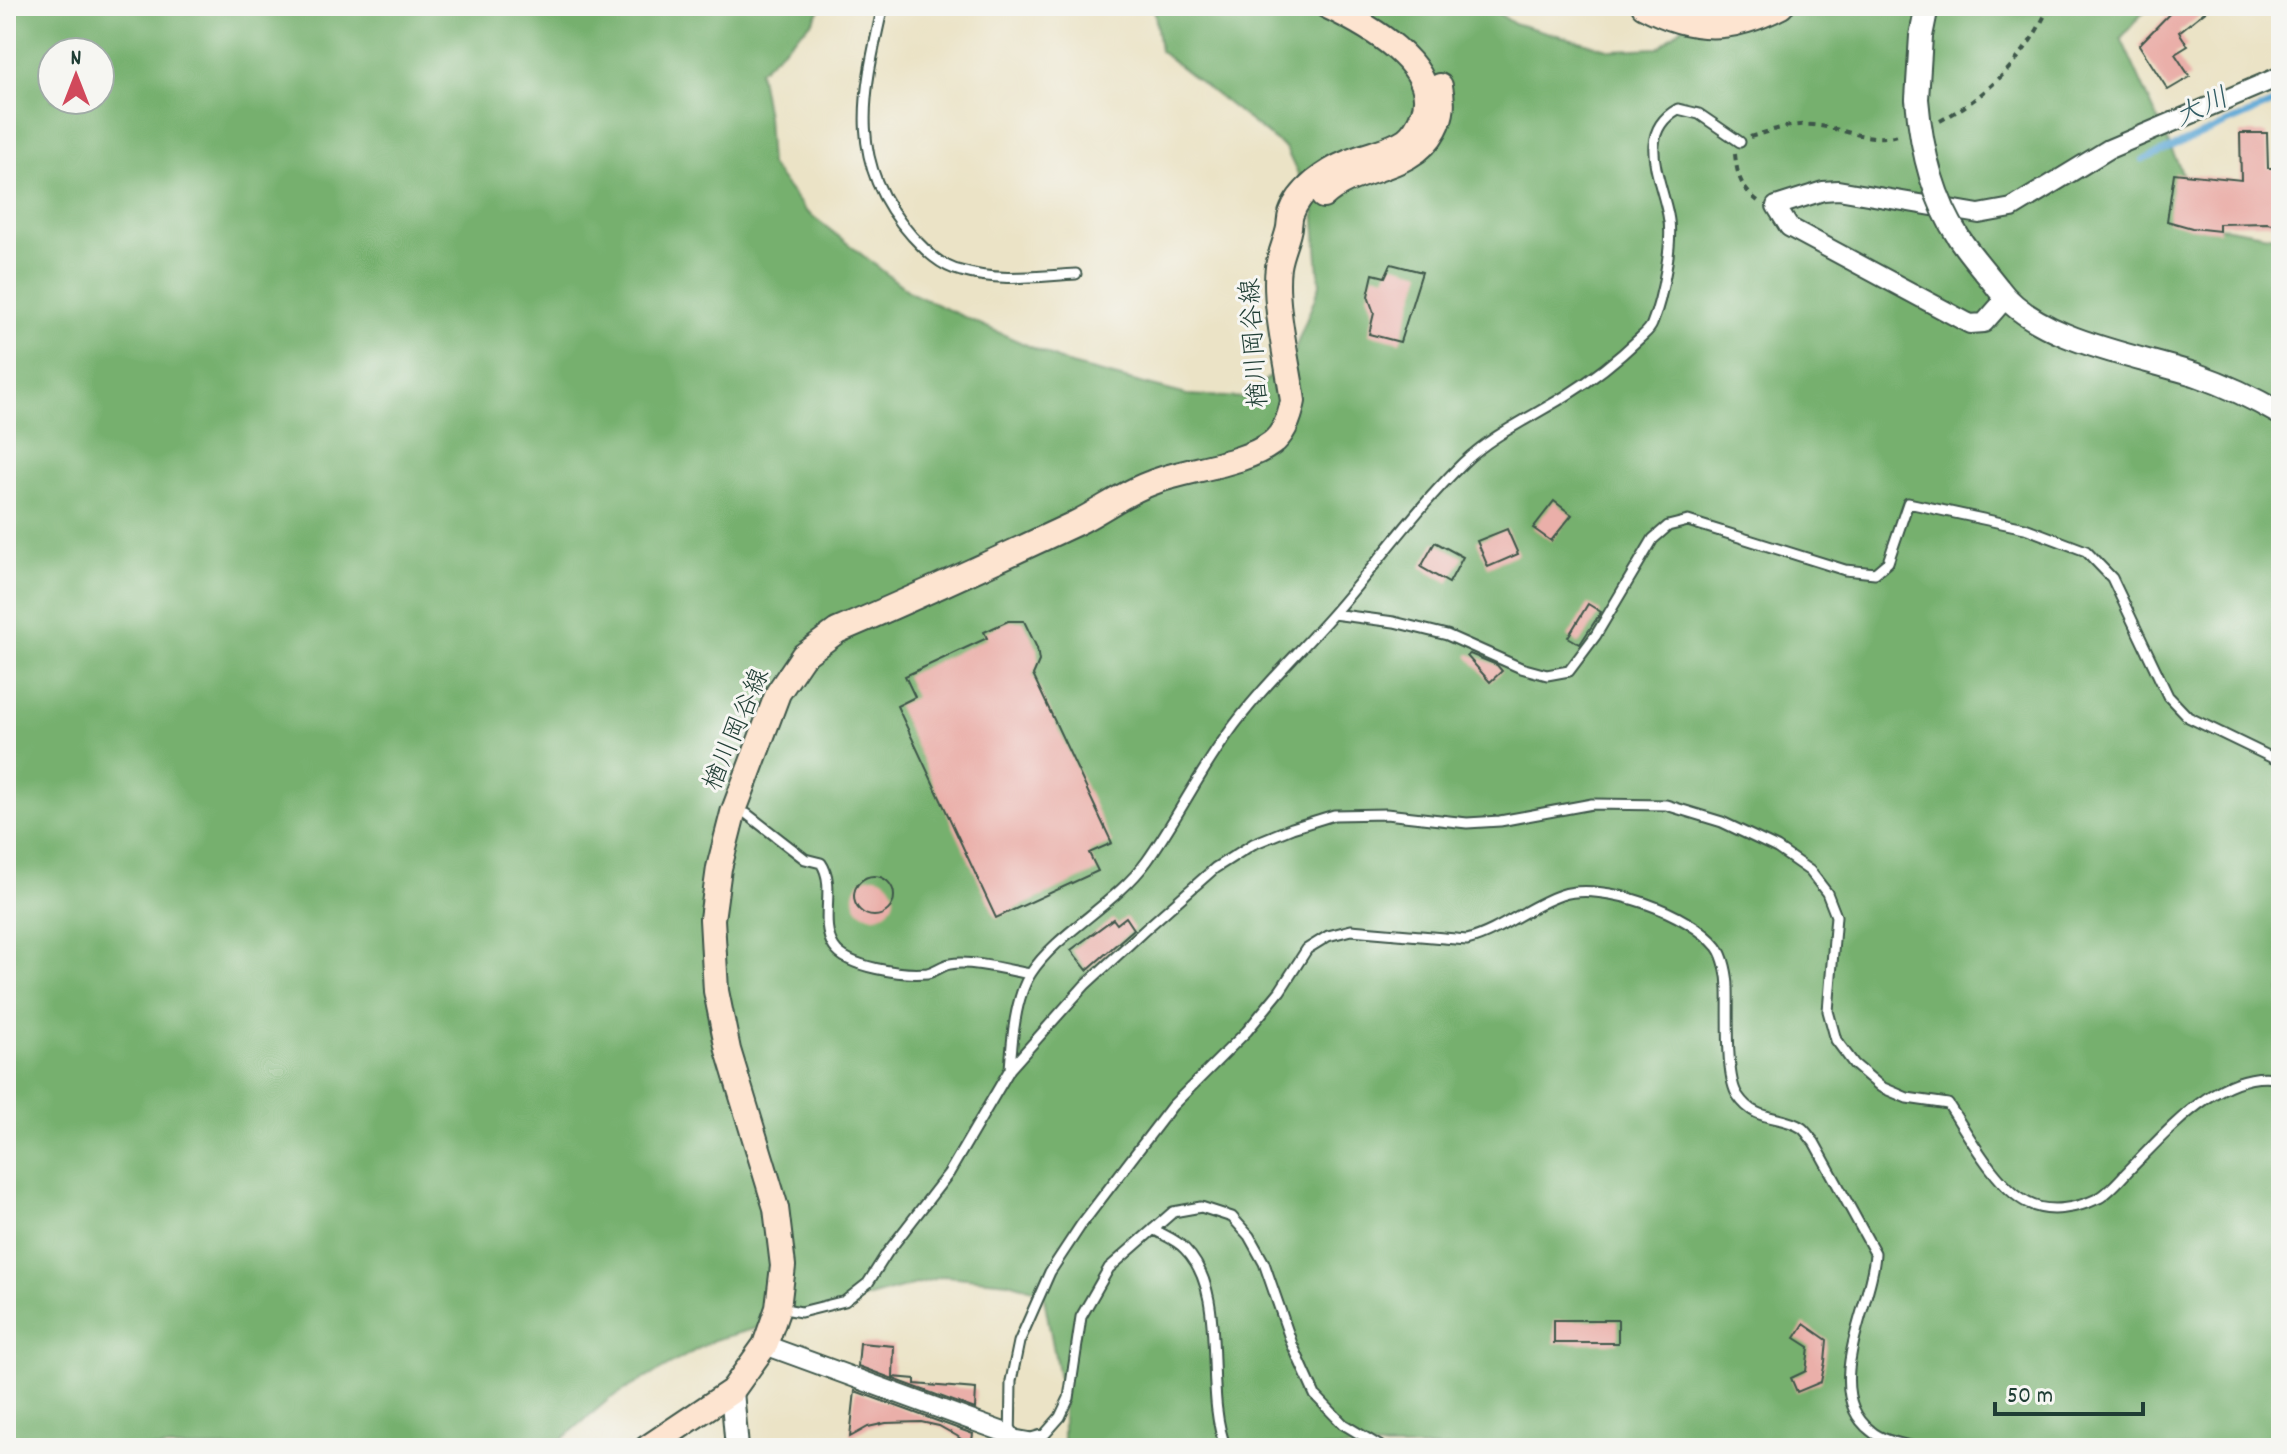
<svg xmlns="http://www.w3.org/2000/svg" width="2287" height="1454" viewBox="0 0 2287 1454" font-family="Dekko,'Klee One',sans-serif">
	<rect width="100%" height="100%" fill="#f6f6f2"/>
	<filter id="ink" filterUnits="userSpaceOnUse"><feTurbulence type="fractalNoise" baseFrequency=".0125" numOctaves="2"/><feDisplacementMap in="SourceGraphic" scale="16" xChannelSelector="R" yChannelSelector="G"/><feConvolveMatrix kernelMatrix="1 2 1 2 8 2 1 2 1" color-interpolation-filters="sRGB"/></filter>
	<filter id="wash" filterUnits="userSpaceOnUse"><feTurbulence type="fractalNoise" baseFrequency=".006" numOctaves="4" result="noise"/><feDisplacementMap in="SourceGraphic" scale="32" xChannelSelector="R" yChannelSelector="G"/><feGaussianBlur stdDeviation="1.8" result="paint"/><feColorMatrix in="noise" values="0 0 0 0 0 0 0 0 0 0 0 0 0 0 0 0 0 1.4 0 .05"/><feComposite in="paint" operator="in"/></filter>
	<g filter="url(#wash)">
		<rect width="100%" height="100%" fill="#ebe3c6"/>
		<path fill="#76b06e" stroke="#4a7651" stroke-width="2" fill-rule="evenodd" d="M6 6H822L814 20 759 71 767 116 770 165 806 211 911 293 1071 365 1187 395 1247 398 1293 354 1320 285 1314 208 1286 149 1160 51 1154 6H1487L1513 23 1612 50 1659 48 1706 6H2149L2121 38 2205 224 2281 237V1448H1063V1399L1043 1292 1009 1282 945 1276 714 1340 609 1399 552 1448H6ZM52 52H100V100H52Z"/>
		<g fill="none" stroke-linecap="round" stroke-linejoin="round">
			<path stroke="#5ea8d6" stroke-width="6" d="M2143 160 2281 100"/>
		</g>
		<g id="blocks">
			<path fill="#eaafa9" d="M2177 6H2212L2179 32 2188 46 2175 54 2190 77 2168 90 2139 45Z
				M2240 133H2267L2268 168H2281V226L2267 223 2219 224V231L2192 228 2167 221 2174 173 2241 180Z
				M1391 264 1422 272 1400 342 1369 334 1374 313 1368 296 1373 274 1385 277Z
				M1554 501 1572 515 1551 541 1533 528Z
				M1507 529 1518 554 1488 567 1477 541Z
				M1435 542 1463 557 1449 583 1421 567Z
				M1588 604 1601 612 1580 644 1568 637Z
				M1008 621H1024L1037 648 1039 661 1033 675 1112 843 1089 853 1098 871 996 918 897 706 915 697 905 676 987 638 984 632Z
				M1470 654 1497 665 1502 671 1490 682 1467 656Z
				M854 896a20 20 0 1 1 40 0a20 20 0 1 1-40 0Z
				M1126 917 1134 929 1087 970 1071 950 1113 919 1117 924Z
				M1554 1320H1618V1343H1554Z
				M1804 1324 1827 1340 1825 1362 1821 1382 1797 1392 1791 1378 1806 1371 1809 1347 1795 1338Z
				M860 1343 894 1346 893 1377 915 1379V1384L976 1389 975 1409 858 1366Z
				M855 1391 973 1434 971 1447 957 1436 939 1426 921 1422 886 1423 868 1427 850 1437Z"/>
		</g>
	</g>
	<g filter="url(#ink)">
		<use href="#blocks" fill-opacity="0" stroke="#3e564a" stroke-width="2"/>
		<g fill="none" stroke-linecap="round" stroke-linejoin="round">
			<g stroke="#3e564a" stroke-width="13">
				<path id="service" d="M883 6C863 94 846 162 912 236 926 251 940 266 961 271 999 282 1038 276 1076 274
					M1333 614 1394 622 1447 635 1521 668 1547 675 1569 671 1596 635 1653 539 1668 526 1688 521 1845 570 1875 573 1888 562 1908 503 2025 528 2086 551 2112 578 2168 696 2188 717 2281 762
					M747 814 805 859 821 863C837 886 818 922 834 947 847 968 904 975 927 973 935 972 942 965 950 964 971 960 1008 970 1030 974
					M1010 1069C1012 1040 1015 997 1031 973 1058 932 1116 904 1147 861 1176 820 1198 775 1227 735 1258 691 1298 654 1333 614 1377 564 1416 509 1463 463 1493 434 1532 417 1567 395 1593 379 1618 359 1640 338 1644 334 1650 330 1652 324 1662 299 1674 241 1668 215 1661 178 1635 133 1678 109L1699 114 1740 142
					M1153 1229C1163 1235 1177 1240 1185 1249 1230 1294 1202 1391 1226 1448
					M779 1308 801 1312 845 1301 868 1283 887 1253 949 1173 1010 1069 1085 985 1147 928 1215 868 1253 844 1292 828 1334 815 1386 814 1467 823 1500 821 1592 804 1666 805 1722 822 1777 848 1810 871 1827 893 1836 916 1828 1011 1836 1040 1854 1064 1881 1087 1907 1098 1948 1104C1968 1134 1996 1187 2028 1203 2049 1214 2078 1208 2099 1198 2110 1192 2121 1178 2130 1169 2167 1132 2223 1065 2281 1079
					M1009 1434 1031 1438 1045 1434 1060 1417 1069 1398 1081 1317 1109 1268 1173 1212 1201 1207 1232 1217 1249 1236 1264 1263 1292 1344 1315 1395 1343 1424 1383 1448
					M1010 1448 1011 1381 1019 1342 1050 1272 1081 1225 1172 1106 1247 1031 1280 991 1307 949 1328 936 1351 930 1467 940C1501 931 1528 906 1561 895 1603 881 1690 913 1717 947 1724 956 1728 976 1728 988 1729 1012 1725 1078 1738 1096 1756 1123 1780 1114 1802 1128 1806 1131 1810 1138 1814 1142L1875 1253C1873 1303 1819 1391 1871 1431 1882 1441 1904 1444 1918 1448"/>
			</g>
			<g stroke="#3e564a" stroke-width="22">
				<path id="minor" d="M2006 298 1984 323 1970 324 1789 227 1776 206 1823 191 1838 190 1979 214 2012 208 2109 149 2281 76
					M765 1345 1009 1434"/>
			</g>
			<g stroke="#3e564a" stroke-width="26">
				<path id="tertiary" d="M1917 99 1921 36 1927 6
					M1998 288C2036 341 2139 356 2197 375 2226 385 2255 399 2281 414
					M732 1391 737 1448"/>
			</g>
			<g stroke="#3e564a" stroke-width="28">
				<path id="secondary" d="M1644 6C1693 32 1731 32 1781 6
					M1323 196C1356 165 1412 173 1435 129 1443 114 1443 102 1440 86
					M647 1448 732 1391 765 1345 778 1308 783 1266 776 1208 728 1050 716 991 712 919 719 868 733 813 778 693 803 656 837 631C918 597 997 560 1076 523 1101 511 1125 492 1151 483 1185 469 1243 465 1272 443 1285 433 1290 417 1293 401 1288 364 1273 302 1278 267 1280 254 1285 244 1288 232 1290 226 1289 220 1291 214 1299 190 1327 171 1349 162 1367 154 1390 151 1406 140 1415 133 1419 125 1423 115 1443 65 1363 23 1327 6"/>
			</g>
			<path stroke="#3e564a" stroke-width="4" stroke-dasharray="6 6" stroke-linecap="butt" d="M1940 121C1989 95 2027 57 2049 6
				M1750 137C1770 131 1791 123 1813 125 1844 128 1869 144 1902 134
				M1735 154C1737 175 1741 188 1758 201"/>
			<use href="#service" stroke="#fff" stroke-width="9"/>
			<use href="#minor" stroke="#fff" stroke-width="18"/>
			<use href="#tertiary" stroke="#fff" stroke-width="22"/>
			<use href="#secondary" stroke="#fde4d0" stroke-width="24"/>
			<g stroke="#3e564a" stroke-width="26" stroke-linecap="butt">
				<path id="tertiary-bridge" d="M1917 99C1921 147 1932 197 1959 238 1970 255 1985 271 1998 288"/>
			</g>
			<use href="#tertiary-bridge" stroke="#fff" stroke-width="22"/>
		</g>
	</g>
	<g text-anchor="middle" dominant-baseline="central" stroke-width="6" stroke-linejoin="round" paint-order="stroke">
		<g font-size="26" fill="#1f3d34" stroke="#f6f6f2">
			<text transform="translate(1256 343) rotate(-94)">楢川岡谷線</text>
			<text transform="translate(738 730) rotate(-67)">楢川岡谷線</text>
		</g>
		<g font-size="28" font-style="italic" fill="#325d65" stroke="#f6f6f2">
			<text transform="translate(2203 110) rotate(-24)">大川</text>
		</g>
	</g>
	<rect width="2287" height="1454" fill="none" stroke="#f6f6f2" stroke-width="32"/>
	<g transform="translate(76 76)"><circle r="38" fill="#f6f6f2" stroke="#a0aca6" stroke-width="2"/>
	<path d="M0-6L14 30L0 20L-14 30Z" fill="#d1495b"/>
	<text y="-12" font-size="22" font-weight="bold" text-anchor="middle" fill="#1f3d34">N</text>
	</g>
	<path d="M1995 1402v12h148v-12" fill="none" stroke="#1f3d34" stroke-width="4"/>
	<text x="2007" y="1402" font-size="24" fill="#1f3d34" stroke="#f6f6f2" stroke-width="6" paint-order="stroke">50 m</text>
</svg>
